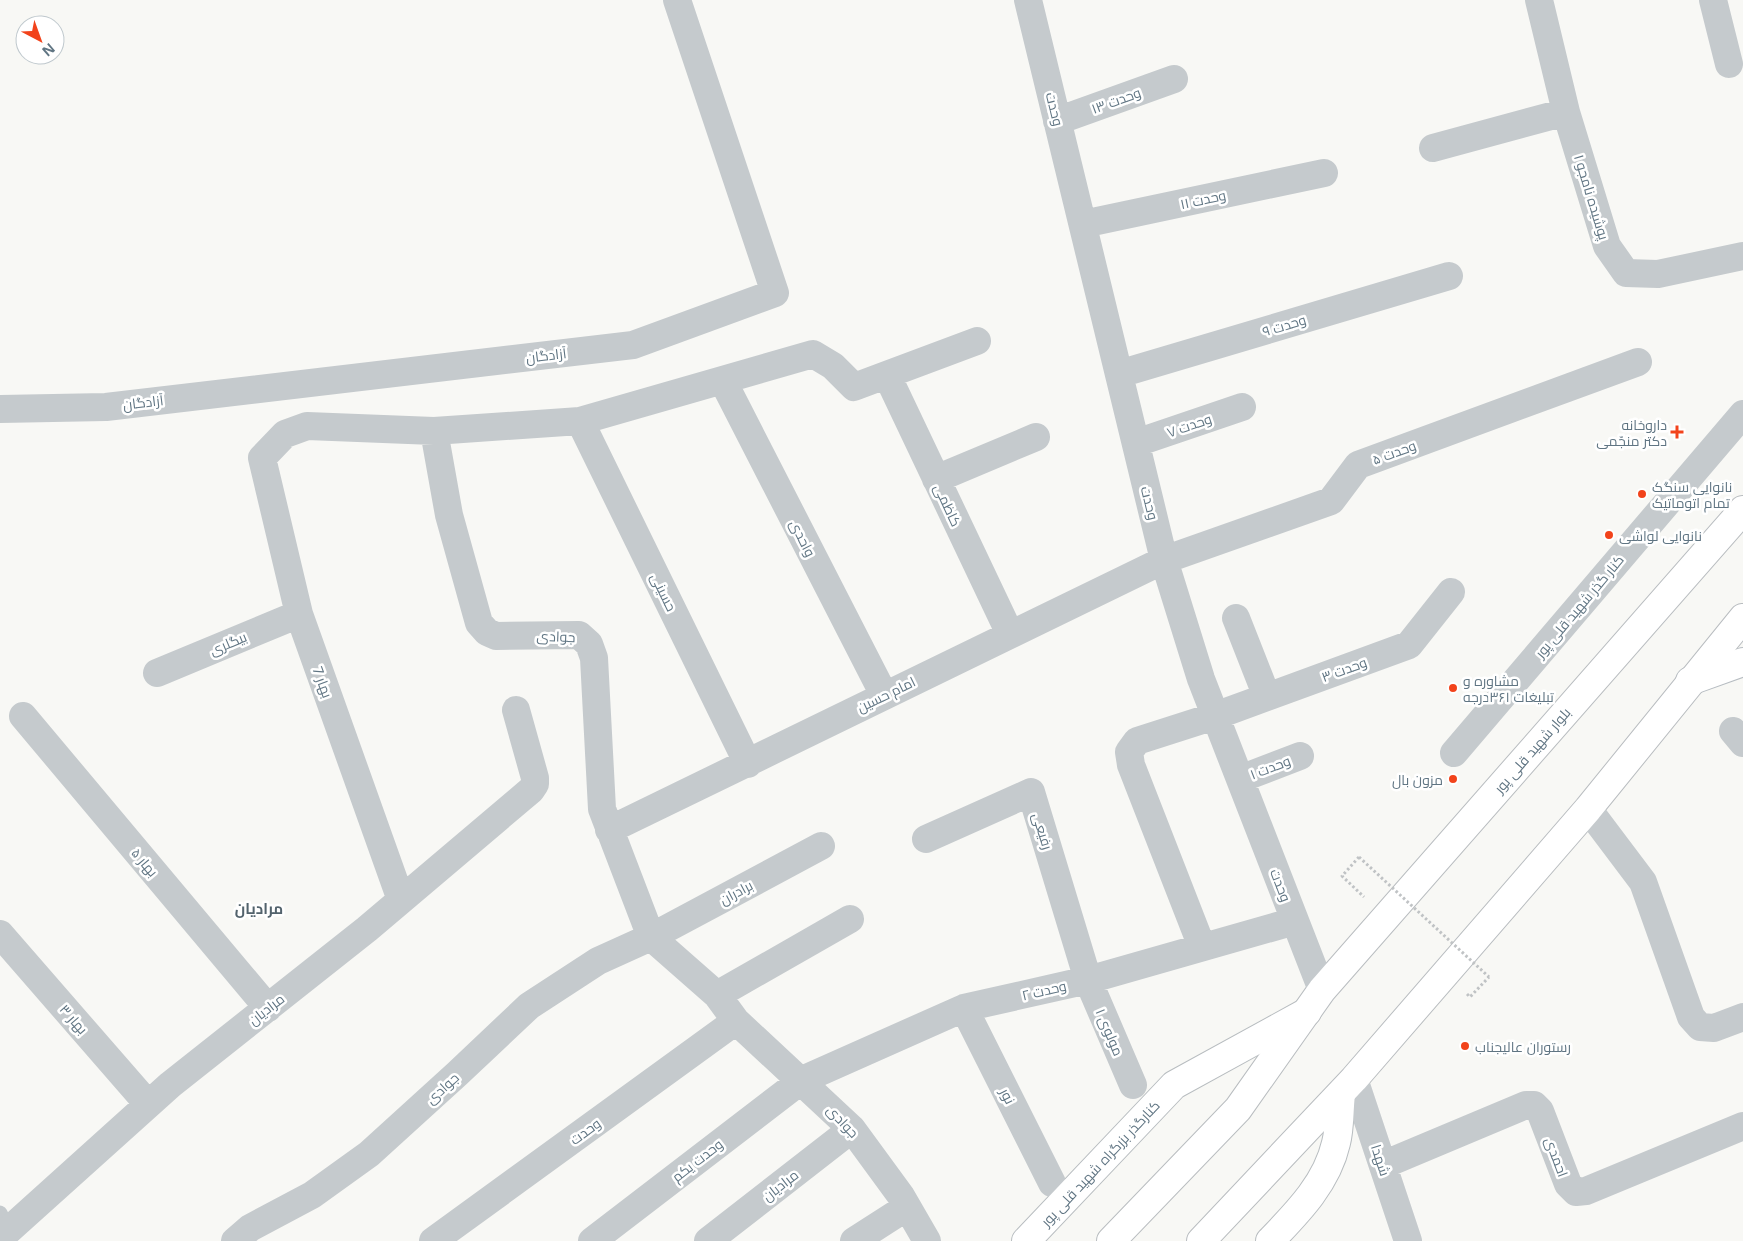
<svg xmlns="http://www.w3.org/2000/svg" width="1743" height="1241" viewBox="0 0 1743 1241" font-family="'Noto Sans',Cairo,sans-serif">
	<rect width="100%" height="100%" fill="#f8f8f5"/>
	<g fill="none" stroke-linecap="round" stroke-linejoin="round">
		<g stroke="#b7bdc2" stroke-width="30">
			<path id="secondary" d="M1690 681 1743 662"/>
		</g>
		<g stroke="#b8bdc0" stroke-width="30">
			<path id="primary" d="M1026 1241 1174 1085 1307 1012
				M1270 1241C1297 1213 1327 1183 1336 1143 1340 1128 1339 1110 1341 1094"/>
		</g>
		<g stroke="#b9bdc0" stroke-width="30">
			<path id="highway" d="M1111 1241 1238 1109 1322 990 1743 510
				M1201 1241 1354 1079 1588 809 1743 618"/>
		</g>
		<path stroke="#c0c3c5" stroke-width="3" stroke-dasharray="2.5 2.5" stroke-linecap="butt" d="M1359 857 1342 876 1364 897
			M1467 994 1470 997 1489 977"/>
		<path stroke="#c5cacd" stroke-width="15" d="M0 1213 9 1231"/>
		<path stroke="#c5cacd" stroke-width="28" d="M1028 0 1164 560 1201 679 1322 990
			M1539 0 1566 112 1607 246 1626 273 1658 274 1743 256
			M1713 0 1729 64
			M1057 121 1174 79
			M1433 148 1566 112
			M1083 224 1324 173
			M1119 374 1449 276
			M887 375 1010 634
			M723 381 884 695
			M0 409 106 407 633 345 775 293 677 0
			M580 421 748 764
			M434 431 449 515 479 623 487 632 496 636 579 635 589 644 594 658 602 809 651 937 821 846
			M1136 443 1242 407
			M936 479 1036 437
			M1236 618 1267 697
			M157 673 299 614
			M23 716 268 1008
			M1733 731 1743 743
			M1454 753 1743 414
			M1240 779 1300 756
			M1588 809 1643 882 1691 1017 1700 1027 1714 1028 1743 1017
			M609 830 1164 560 1331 501 1358 465 1638 362
			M926 839 1031 792 1088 980 1133 1085
			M401 900 299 614 262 458 285 434 307 426 434 431 580 421 813 354 833 366 854 387 977 341
			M0 934 148 1104
			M1202 947 1131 765 1129 752 1137 741 1215 716 1409 645 1451 592
			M717 995 850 919
			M964 1008 1052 1183
			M1354 1079 1408 1241
			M1383 1165 1526 1105H1534L1540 1111 1568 1184 1576 1192 1586 1191 1743 1126
			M0 1238 170 1085 367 929 531 790 535 784V778L516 710
			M235 1241 250 1228 312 1195 369 1154 457 1074 529 1006 598 961 651 937 717 995 736 1021 852 1129 901 1196 927 1241
			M433 1241 736 1021
			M592 1241 802 1080 964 1008 1088 980 1295 921
			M708 1241 852 1129
			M854 1241 907 1207"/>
		<use href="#secondary" stroke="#fff" stroke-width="28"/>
		<use href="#primary" stroke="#fff" stroke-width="28"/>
		<use href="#highway" stroke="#fff" stroke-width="28"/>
		<path stroke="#c0c3c5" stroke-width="3" stroke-dasharray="2.5 2.5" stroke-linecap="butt" d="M1359 857 1489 977"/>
	</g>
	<g fill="#f2431b" stroke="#fff" stroke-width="2">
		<path d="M1674.5 424.5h5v5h5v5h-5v5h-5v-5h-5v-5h5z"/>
		<circle cx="1642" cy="494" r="5"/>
		<circle cx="1609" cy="535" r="5"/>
		<circle cx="1453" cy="688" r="5"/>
		<circle cx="1453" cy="779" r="5"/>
		<circle cx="1465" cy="1046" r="5"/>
	</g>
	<g text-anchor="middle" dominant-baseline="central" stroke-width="5" stroke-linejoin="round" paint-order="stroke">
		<g font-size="14" fill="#607583" stroke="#fff">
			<text transform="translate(1116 100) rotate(-20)">وحدت ۱۳</text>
			<text transform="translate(1055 109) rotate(76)">وحدت</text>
			<text transform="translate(1592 197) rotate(73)">پوشیده نامجو ۱</text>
			<text transform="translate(1203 199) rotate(-12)">وحدت ۱۱</text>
			<text transform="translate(1284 325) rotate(-17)">وحدت ۹</text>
			<text transform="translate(546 355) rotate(-7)">آزادگان</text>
			<text transform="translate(143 402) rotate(-7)">آزادگان</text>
			<text transform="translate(1189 425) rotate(-19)">وحدت ۷</text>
			<text transform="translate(1394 452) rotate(-20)">وحدت ۵</text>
			<text transform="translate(1150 503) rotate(76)">وحدت</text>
			<text transform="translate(948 505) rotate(65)">کاظمی</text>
			<text transform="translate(803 538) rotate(63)">واحدی</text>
			<text transform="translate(664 592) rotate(64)">حسینی</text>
			<text transform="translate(1579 606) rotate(-50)">کنار گذر شهید قلی پور</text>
			<text transform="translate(556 636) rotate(2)">جوادی</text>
			<text transform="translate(228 643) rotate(-23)">بیگلری</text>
			<text transform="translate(1344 669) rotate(-20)">وحدت ۳</text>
			<text transform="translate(323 682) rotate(70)">بهار 7</text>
			<text transform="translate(886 694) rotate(-26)">امام حسین</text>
			<text transform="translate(1532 750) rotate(-49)">بلوار شهید قلی پور</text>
			<text transform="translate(1270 767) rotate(-21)">وحدت ۱</text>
			<text transform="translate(1043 831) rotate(73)">رفیعی</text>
			<text transform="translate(145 862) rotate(50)">بهار ۵</text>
			<text transform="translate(1281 885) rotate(69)">وحدت</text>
			<text transform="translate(736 892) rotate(-28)">برادران</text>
			<text transform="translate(1044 990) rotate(-13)">وحدت ۲</text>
			<text transform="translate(266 1009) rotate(-38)">مرادیان</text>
			<text transform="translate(74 1019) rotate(49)">بهار ۳</text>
			<text transform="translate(1110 1032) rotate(67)">مولوی ۱</text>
			<text transform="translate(442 1088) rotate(-42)">جوادی</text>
			<text transform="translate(1008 1096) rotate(63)">نور</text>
			<text transform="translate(843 1121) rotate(47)">جوادی</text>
			<text transform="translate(585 1131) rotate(-36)">وحدت</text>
			<text transform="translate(1557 1157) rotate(70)">احمدی</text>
			<text transform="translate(697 1160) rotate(-38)">وحدت یکم</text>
			<text transform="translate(1381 1160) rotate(72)">شهدا</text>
			<text transform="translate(1100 1163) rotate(-47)">کنارگذر بزرگراه شهید قلی پور</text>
			<text transform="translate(780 1185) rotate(-38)">مرادیان</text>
		</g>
		<g font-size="14" fill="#607583" stroke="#fff" text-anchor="start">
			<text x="1667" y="424" text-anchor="end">داروخانه<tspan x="1667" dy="16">دکتر منجّمی</tspan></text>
			<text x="1652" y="486">نانوایی سنگک<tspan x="1652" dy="16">تمام اتوماتیک</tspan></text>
			<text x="1619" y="535">نانوایی لواشی</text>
			<text x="1463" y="680">مشاوره و<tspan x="1463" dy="16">تبلیغات ۳۶۱درجه</tspan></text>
			<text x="1443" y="779" text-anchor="end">مزون بال</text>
			<text x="1475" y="1046">رستوران عالیجناب</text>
		</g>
		<g font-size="15" font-weight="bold" fill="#53636d" stroke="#fff">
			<text x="259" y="908">مرادیان</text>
		</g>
	</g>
	<g transform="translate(40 40) rotate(139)"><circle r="24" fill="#ffffff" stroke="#bfc8cd"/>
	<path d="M0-4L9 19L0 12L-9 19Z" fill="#f2431b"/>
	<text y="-8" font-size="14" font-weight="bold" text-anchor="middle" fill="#607583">N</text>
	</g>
</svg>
